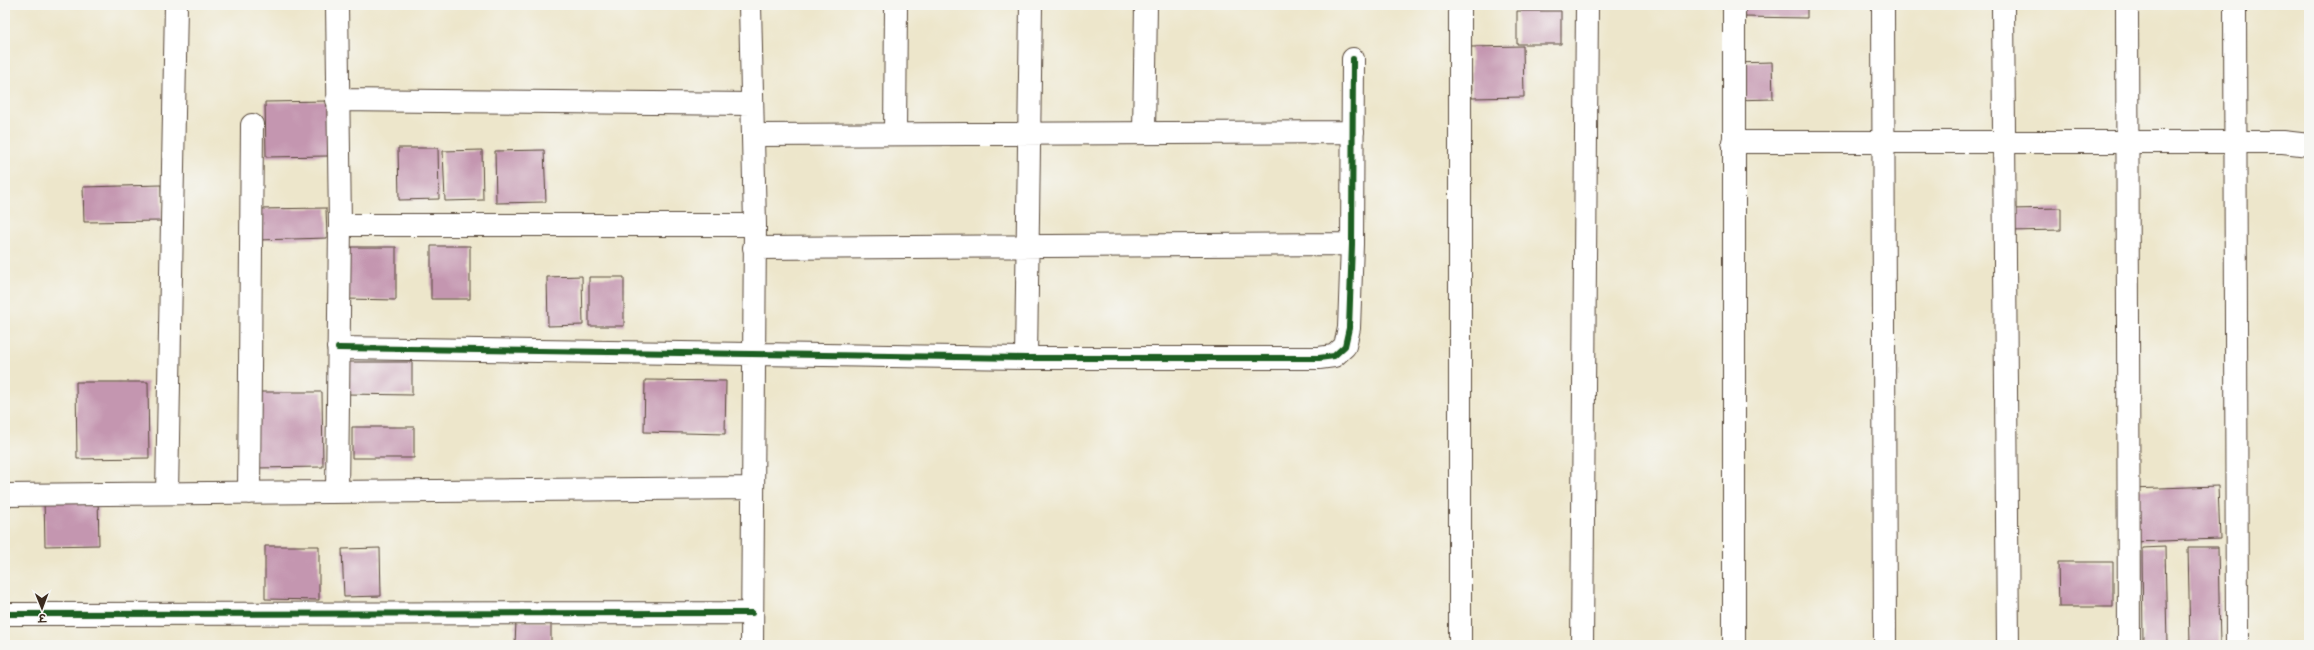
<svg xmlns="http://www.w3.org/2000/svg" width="2314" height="650" viewBox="0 0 2314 650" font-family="'Shantell Sans','Playpen Sans Deva',sans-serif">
	<rect width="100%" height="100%" fill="#f6f6f2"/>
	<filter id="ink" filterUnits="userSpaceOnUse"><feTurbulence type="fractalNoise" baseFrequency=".025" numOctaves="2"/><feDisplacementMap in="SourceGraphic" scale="8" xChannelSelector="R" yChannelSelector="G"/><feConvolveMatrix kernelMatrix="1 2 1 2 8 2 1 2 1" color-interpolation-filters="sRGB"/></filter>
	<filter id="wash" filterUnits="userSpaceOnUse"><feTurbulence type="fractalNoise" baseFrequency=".012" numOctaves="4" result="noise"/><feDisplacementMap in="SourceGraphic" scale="16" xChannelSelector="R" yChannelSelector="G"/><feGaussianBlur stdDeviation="0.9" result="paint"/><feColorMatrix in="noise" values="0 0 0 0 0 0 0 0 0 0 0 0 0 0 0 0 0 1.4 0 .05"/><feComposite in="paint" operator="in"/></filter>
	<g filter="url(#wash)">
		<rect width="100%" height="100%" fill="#ede6cb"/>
		<g id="blocks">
			<path fill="#c496b0" d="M1742 5H1807V18L1742 17Z
				M1517 11H1561V44H1517Z
				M1523 46 1524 97 1472 98 1471 47Z
				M1772 62 1773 99 1734 100 1733 63Z
				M327 101 328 156 266 157 265 102Z
				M398 148H438L439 199 399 200Z
				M482 150 483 200 445 201 443 151Z
				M544 150 546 202 496 203 495 151Z
				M161 185 162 221 84 222 83 187Z
				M326 208 327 238 258 240V209Z
				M2061 208V230L2010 231V209Z
				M431 246H470V299H431Z
				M346 247H396V300L346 299Z
				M582 276 583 325 548 326 547 277Z
				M589 277H624V326H589Z
				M347 362H412V395L347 394Z
				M645 380 726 381 725 434 644 432Z
				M76 382H148L149 458 77 459Z
				M255 392H322L323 467 255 468Z
				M352 427H414V458H352Z
				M2218 486 2220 539 2132 542 2130 489Z
				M98 496 99 545 45 546 44 497Z
				M265 546H319V600L265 599Z
				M2165 547 2167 645H2143L2142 548Z
				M2188 547H2218L2220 645H2190Z
				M380 548 381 596 344 597 342 549Z
				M2058 562H2113V607H2059Z
				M516 621 551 622V645H515Z"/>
		</g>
	</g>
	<g filter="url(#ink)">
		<use href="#blocks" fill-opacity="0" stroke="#564638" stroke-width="1"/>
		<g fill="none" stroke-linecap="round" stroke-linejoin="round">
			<g stroke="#564638" stroke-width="24">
				<path id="minor" d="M750 5 755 225 752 645
					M1734 5V645
					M1883 5 1885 645
					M2003 5 2008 645
					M2127 5 2129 645
					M2235 5 2237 645
					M337 100 752 104
					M1144 133 1146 5
					M895 134 896 5
					M753 135 1353 132
					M1733 142H2283L2309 145
					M340 225H755
					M754 248 1352 244
					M338 348 1026 358H1319L1334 356 1345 346 1349 328 1352 244 1353 59
					M1026 358 1031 5
					M337 492 340 225 337 5
					M167 493 176 5
					M249 493 252 125
					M5 495 753 488
					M5 614 752 613
					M1460 645V5
					M1582 645 1587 5"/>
			</g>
			<use href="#minor" stroke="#fff" stroke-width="22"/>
			<g stroke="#f6f6f2" stroke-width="8">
				<path id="cycleway" d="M338 348 1026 358H1319L1334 356 1345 346 1349 328 1352 244 1353 59
					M5 614 752 613"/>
			</g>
			<use href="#cycleway" stroke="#1b5e20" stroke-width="6"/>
		</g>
	</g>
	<rect width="2314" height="650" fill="none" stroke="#f6f6f2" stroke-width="20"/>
	<g transform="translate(42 608) rotate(179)" stroke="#f6f6f2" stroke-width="3" paint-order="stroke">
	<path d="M0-3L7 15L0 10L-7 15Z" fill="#3b2a1e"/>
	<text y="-6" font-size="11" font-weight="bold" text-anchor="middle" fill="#3b2a1e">उ</text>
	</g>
</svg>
